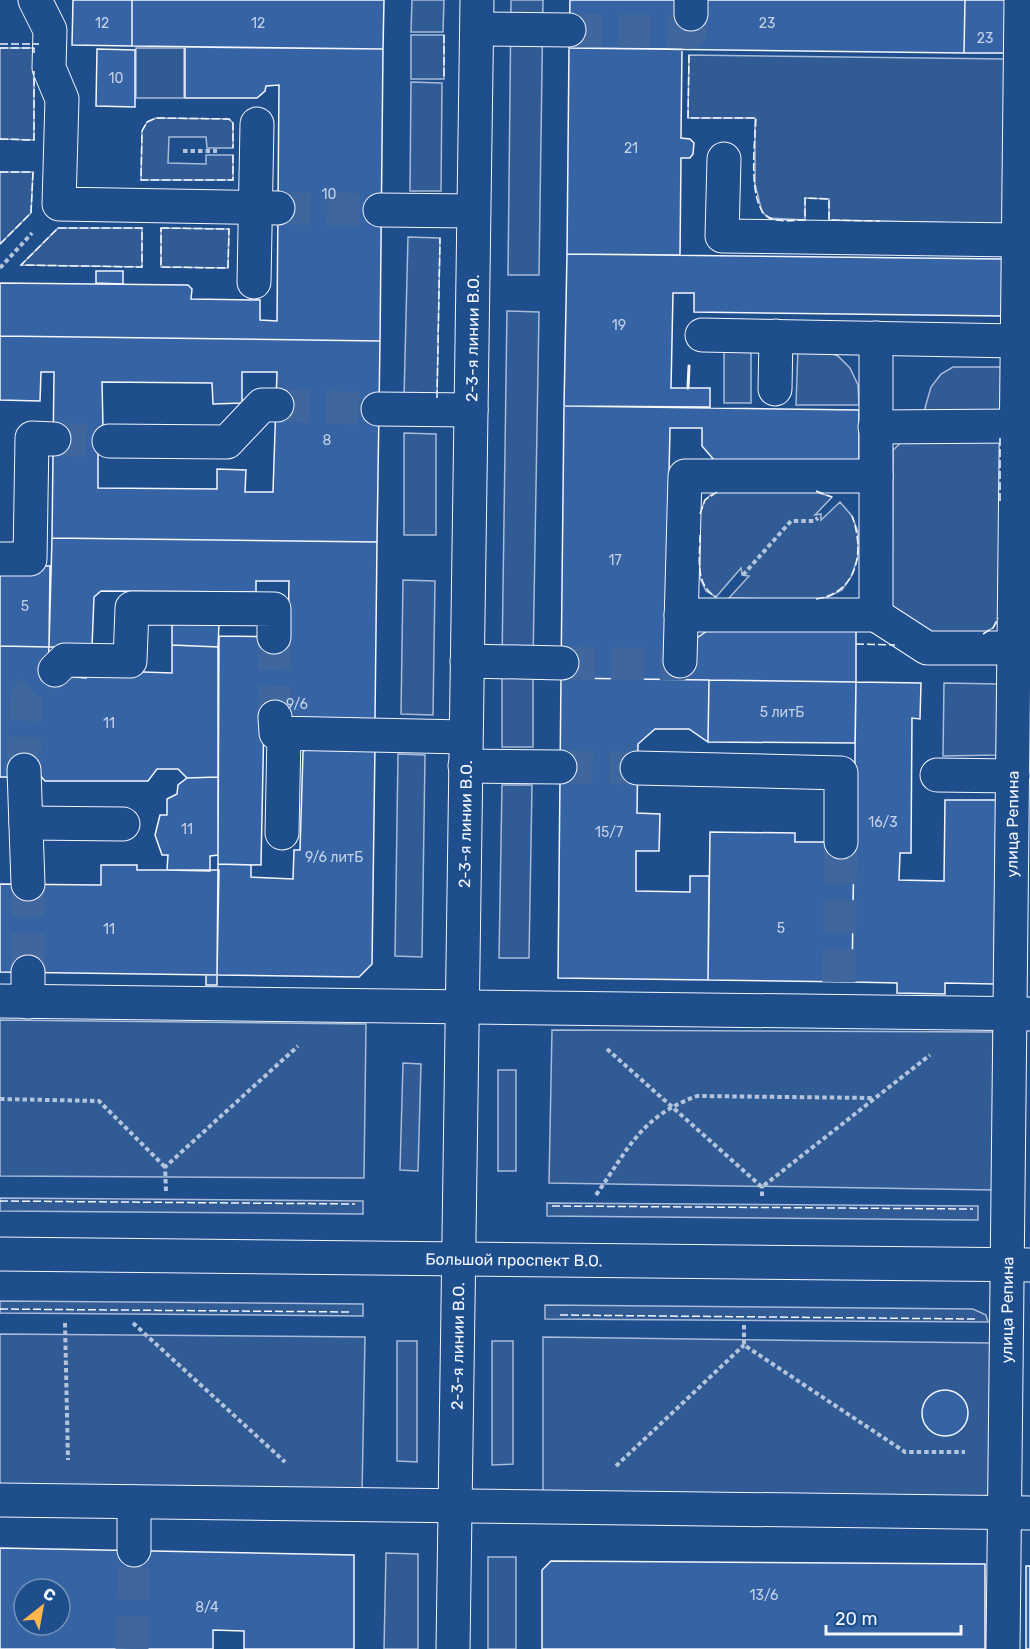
<svg xmlns="http://www.w3.org/2000/svg" width="1030" height="1649" viewBox="0 0 1030 1649" font-family="Rubik,sans-serif">
	<rect width="100%" height="100%" fill="#1f4e8c"/>
	<path fill="#305b95" stroke="#a8bbd7" stroke-width="1.5" d="M412 0H444L443 32H411Z
		M511 0H543L539 275H508Z
		M411 35H444V79H411Z
		M0 48H34V140L0 139Z
		M136 48H184V98H136Z
		M689 55 1005 59V224L829 220V199L805 198V220L769 218 762 212 755 184V118H688Z
		M411 82 442 83 441 191H410Z
		M156 118 229 119 233 123V148H207L206 137H169L168 163 206 164V155H233V180H141L142 131 147 122Z
		M0 172H33L31 213 0 244Z
		M58 228H142V267L21 265Z
		M161 228 229 229 228 268 161 267Z
		M408 237 440 238 437 398 404 397Z
		M507 311 539 312 533 661 502 660Z
		M724 346H751V403H724Z
		M798 348 821 350 838 356 850 368 858 385 859 405H796Z
		M953 367H1001V414L923 415 931 387 941 374Z
		M404 433 436 434V535H404Z
		M1000 437 998 620 993 628 984 633H929L892 608 893 450 904 440Z
		M810 490 832 497 815 515 821 514V520L840 502 852 516 858 532V557L851 577 842 590 828 597 811 600 729 598 749 576 742 575 741 568 716 597 706 591 700 578V512L705 500 714 492Z
		M403 580 435 581 433 715 401 714Z
		M533 677V747H502V678Z
		M944 683 998 684 997 755 943 756Z
		M398 754 425 755 422 957 395 956Z
		M502 785H532L529 958H499Z
		M0 1020 366 1024 364 1178 0 1176Z
		M552 1030 995 1032 994 1190 549 1183Z
		M403 1063 421 1064 418 1171 400 1170Z
		M498 1070H516V1171H498Z
		M0 1198 363 1201V1214L0 1211Z
		M547 1203 978 1206V1220L547 1216Z
		M0 1301 363 1304V1316L0 1313Z
		M545 1305 973 1309 986 1315 988 1322 545 1319Z
		M0 1334 365 1337 362 1494 0 1488Z
		M543 1337 990 1343 989 1499 543 1493Z
		M397 1341H417V1462L397 1461Z
		M492 1341H513V1464L492 1465Z
		M386 1553 418 1554V1649H384Z
		M488 1557H516V1649H488Z"/>
	<path fill="#3563a3" stroke="#f2f6ff" stroke-width="1.5" fill-rule="evenodd" d="M73 0H132V46L72 45Z
		M132 0H384L383 49 132 46Z
		M570 0H965L964 53 569 48Z
		M965 0H1006V53H964Z
		M185 47 383 49 380 341 0 336V283L188 285 192 289 191 299 260 300V320L277 321 279 85 266 86 265 91 257 98H185Z
		M569 48 682 49 681 138 690 139 694 143 693 154 690 158H681L680 255 567 254Z
		M97 49 135 50V107L96 106Z
		M567 254 1004 259 1003 316 694 312V293H673L671 388H710V407L564 406Z
		M96 271H123V284L96 283Z
		M0 336 380 341 377 542 52 538 54 372H41L40 401 0 400ZM242 372H277L273 492H245L246 470 217 469V489L98 488V454L107 455 103 428 102 382 212 383 213 404 242 403Z
		M564 406 859 410V460L715 461 702 446V428H670L665 660 707 631 856 630V682L561 678Z
		M52 538 377 542 375 719 264 717 261 865 218 864 219 636 288 637 289 581H256V592L101 591 94 597 92 647H49Z
		M0 566H50L49 647 0 646Z
		M172 621 219 623 218 647 172 645Z
		M172 645 218 647V777L187 778 178 769H157L148 781H45L36 771 13 770 7 777H0V646L49 647 48 663 61 676 86 678V670L172 673Z
		M561 678 709 680 708 742 689 729H655L638 744 637 813 660 814 659 851H636V891L690 892V876H709L708 980 558 978Z
		M709 680 856 682 855 743 708 742Z
		M856 682 921 683 920 719 912 718 911 853H900L899 880 944 881 945 800H996L994 984 945 983V994L897 993V983L852 982Z
		M310 744 375 745 372 964 359 977 217 975 218 864 251 865V877L293 879 294 850H300L303 752Z
		M218 777V855L210 856V871L167 870 168 855H162L155 835 160 815H167V799L177 794 178 785 187 778Z
		M710 832 795 833V842H854L852 982 708 980Z
		M101 865H137V870H219L217 975 0 972V884L101 885Z
		M206 975H217V985H206Z
		M922 1413a23 23 0 1 1 46 0a23 23 0 1 1-46 0Z
		M0 1548 354 1555V1649H244V1631L213 1630V1649H0ZM24 1589H60V1625H24Z
		M551 1561 985 1564V1649H542V1570Z
		M1026 1566H1030V1649H1026Z"/>
	<g fill="none" stroke-linecap="round" stroke-linejoin="round">
		<path stroke="#3f679d" stroke-width="33" stroke-dasharray="33 16" stroke-linecap="butt" d="M569 30 690 32 691 14
			M278 208 380 210
			M277 405 378 409
			M54 439 109 441
			M274 637 275 717
			M562 663 680 664V661
			M560 767 637 768
			M24 770 26 697 55 670
			M28 884V972
			M839 982 841 842
			M132 1649 134 1550"/>
		<g stroke="#f2f6ff" stroke-width="35">
			<g id="minor">
				<path d="M35 0 50 30 49 68 62 99 59 204 278 208"/>
				<path d="M691 14V0"/>
				<path d="M477 29 569 30"/>
				<path d="M724 159 722 236 1018 240"/>
				<path d="M380 210 473 211"/>
				<path d="M254 282 257 124"/>
				<path d="M702 335 1017 341"/>
				<path d="M876 338V615L927 648H1014"/>
				<path d="M775 389 776 336"/>
				<path d="M378 409 471 410"/>
				<path d="M875 427 1017 426"/>
				<path d="M109 441 227 442 262 405H277"/>
				<path d="M0 559H30L32 438 54 439"/>
				<path d="M681 615H876"/>
				<path d="M467 661 562 663"/>
				<path d="M680 661 685 476H876"/>
				<path d="M55 670 65 660 130 661 132 608 274 609V637"/>
				<path d="M275 717 276 733 465 737"/>
				<path d="M465 766 560 767"/>
				<path d="M637 768 841 773V842"/>
				<path d="M24 770 28 884"/>
				<path d="M937 775 1013 776"/>
				<path d="M26 823 123 824"/>
				<path d="M282 833 284 734"/>
				<path d="M0 1001 1030 1014"/>
				<path d="M28 1002V972"/>
				<path d="M0 1500 1030 1513"/>
				<path d="M134 1550V1502"/>
				<path id="s1" d="M453 1649 477 0"/>
				<path id="s2" d="M1003 1649 1021 0"/>
			</g>
		</g>
		<g stroke="#f2f6ff" stroke-width="35">
			<g id="major">
				<path id="s3" d="M0 1254 1030 1265"/>
			</g>
		</g>
		<path stroke="#b3c4dc" stroke-width="4" stroke-dasharray="4.5 3" stroke-linecap="butt" d="M183 151H217
			M0 268 32 233
			M743 575 791 521H814L818 518
			M607 1049 762 1187 930 1055
			M0 1099 99 1101 165 1167
			M166 1191 165 1167 298 1046
			M596 1195C629 1148 640 1117 697 1096L874 1098
			M762 1196V1187
			M65 1323 68 1460
			M133 1323 285 1462
			M744 1325V1345L905 1452H965
			M616 1466 744 1345"/>
		<use href="#minor" stroke="#1f4e8c" stroke-width="33"/>
		<use href="#major" stroke="#1f4e8c" stroke-width="33"/>
		<path stroke="#f2f6ff" stroke-width="1.5" stroke-dasharray="8 3" stroke-linecap="butt" d="M444 35V79
			M0 44H39
			M0 48H34V53
			M689 55 688 118H756C755 140 747 204 768 217 778 223 794 220 805 220V198L829 199V220L880 221
			M0 139 34 140V71
			M233 155V180H141L142 131 147 122 156 118 229 119 233 123V148
			M0 172H33L31 213 0 244
			M58 228H142V267L21 265Z
			M161 228 229 229 228 268 161 267Z
			M437 398 440 238
			M816 491 832 497
			M1000 501V438
			M700 514 705 500 717 492
			M700 535C700 557 694 584 716 597
			M816 599C858 593 865 551 852 516
			M983 634 993 628 998 618
			M856 644 895 645
			M0 1201 355 1204
			M552 1206 973 1209
			M0 1309 350 1312
			M560 1315 976 1319"/>
		<path stroke="#f2f6ff" stroke-width="3" d="M688 388 689 366"/>
	</g>
	<g text-anchor="middle" dominant-baseline="central" stroke-width="4.5" stroke-linejoin="round" paint-order="stroke">
		<g font-size="14" fill="#c3d1e8">
			<text x="102" y="23">12</text>
			<text x="258" y="23">12</text>
			<text x="767" y="23">23</text>
			<text x="985" y="38">23</text>
			<text x="116" y="78">10</text>
			<text x="631" y="148">21</text>
			<text x="329" y="194">10</text>
			<text x="619" y="325">19</text>
			<text x="327" y="440">8</text>
			<text x="615" y="560">17</text>
			<text x="25" y="606">5</text>
			<text x="297" y="704">9/6</text>
			<text x="782" y="712">5 литБ</text>
			<text x="109" y="723">11</text>
			<text x="883" y="822">16/3</text>
			<text x="187" y="829">11</text>
			<text x="609" y="832">15/7</text>
			<text x="334" y="857">9/6 литБ</text>
			<text x="781" y="928">5</text>
			<text x="109" y="929">11</text>
			<text x="764" y="1595">13/6</text>
			<text x="207" y="1607">8/4</text>
		</g>
		<g font-size="16" fill="#f2f6ff" stroke="#1f4e8c">
			<text stroke="none"><textPath href="#s1" startOffset="1311">2-3-я линии В.О.</textPath></text>
			<text stroke="none"><textPath href="#s1" startOffset="825">2-3-я линии В.О.</textPath></text>
			<text stroke="none"><textPath href="#s2" startOffset="825">улица Репина</textPath></text>
			<text stroke="none"><textPath href="#s3" startOffset="514">Большой проспект В.О.</textPath></text>
			<text stroke="none"><textPath href="#s2" startOffset="339">улица Репина</textPath></text>
			<text stroke="none"><textPath href="#s1" startOffset="303">2-3-я линии В.О.</textPath></text>
		</g>
	</g>
	<g transform="translate(42 1607) rotate(31)"><circle r="28" fill="#1f4e8c" stroke="#7391ba" stroke-width="1.5"/>
	<path d="M0-4.5L10 22L0 15L-10 22Z" fill="#ffb74d"/>
	<text y="-9" font-size="16" font-weight="bold" text-anchor="middle" fill="#f2f6ff">С</text>
	</g>
	<path d="M826 1625v9h135v-9" fill="none" stroke="#f2f6ff" stroke-width="3"/>
	<text x="835" y="1625" font-size="18" fill="#f2f6ff" stroke="#1f4e8c" stroke-width="4.5" paint-order="stroke">20 m</text>
</svg>
